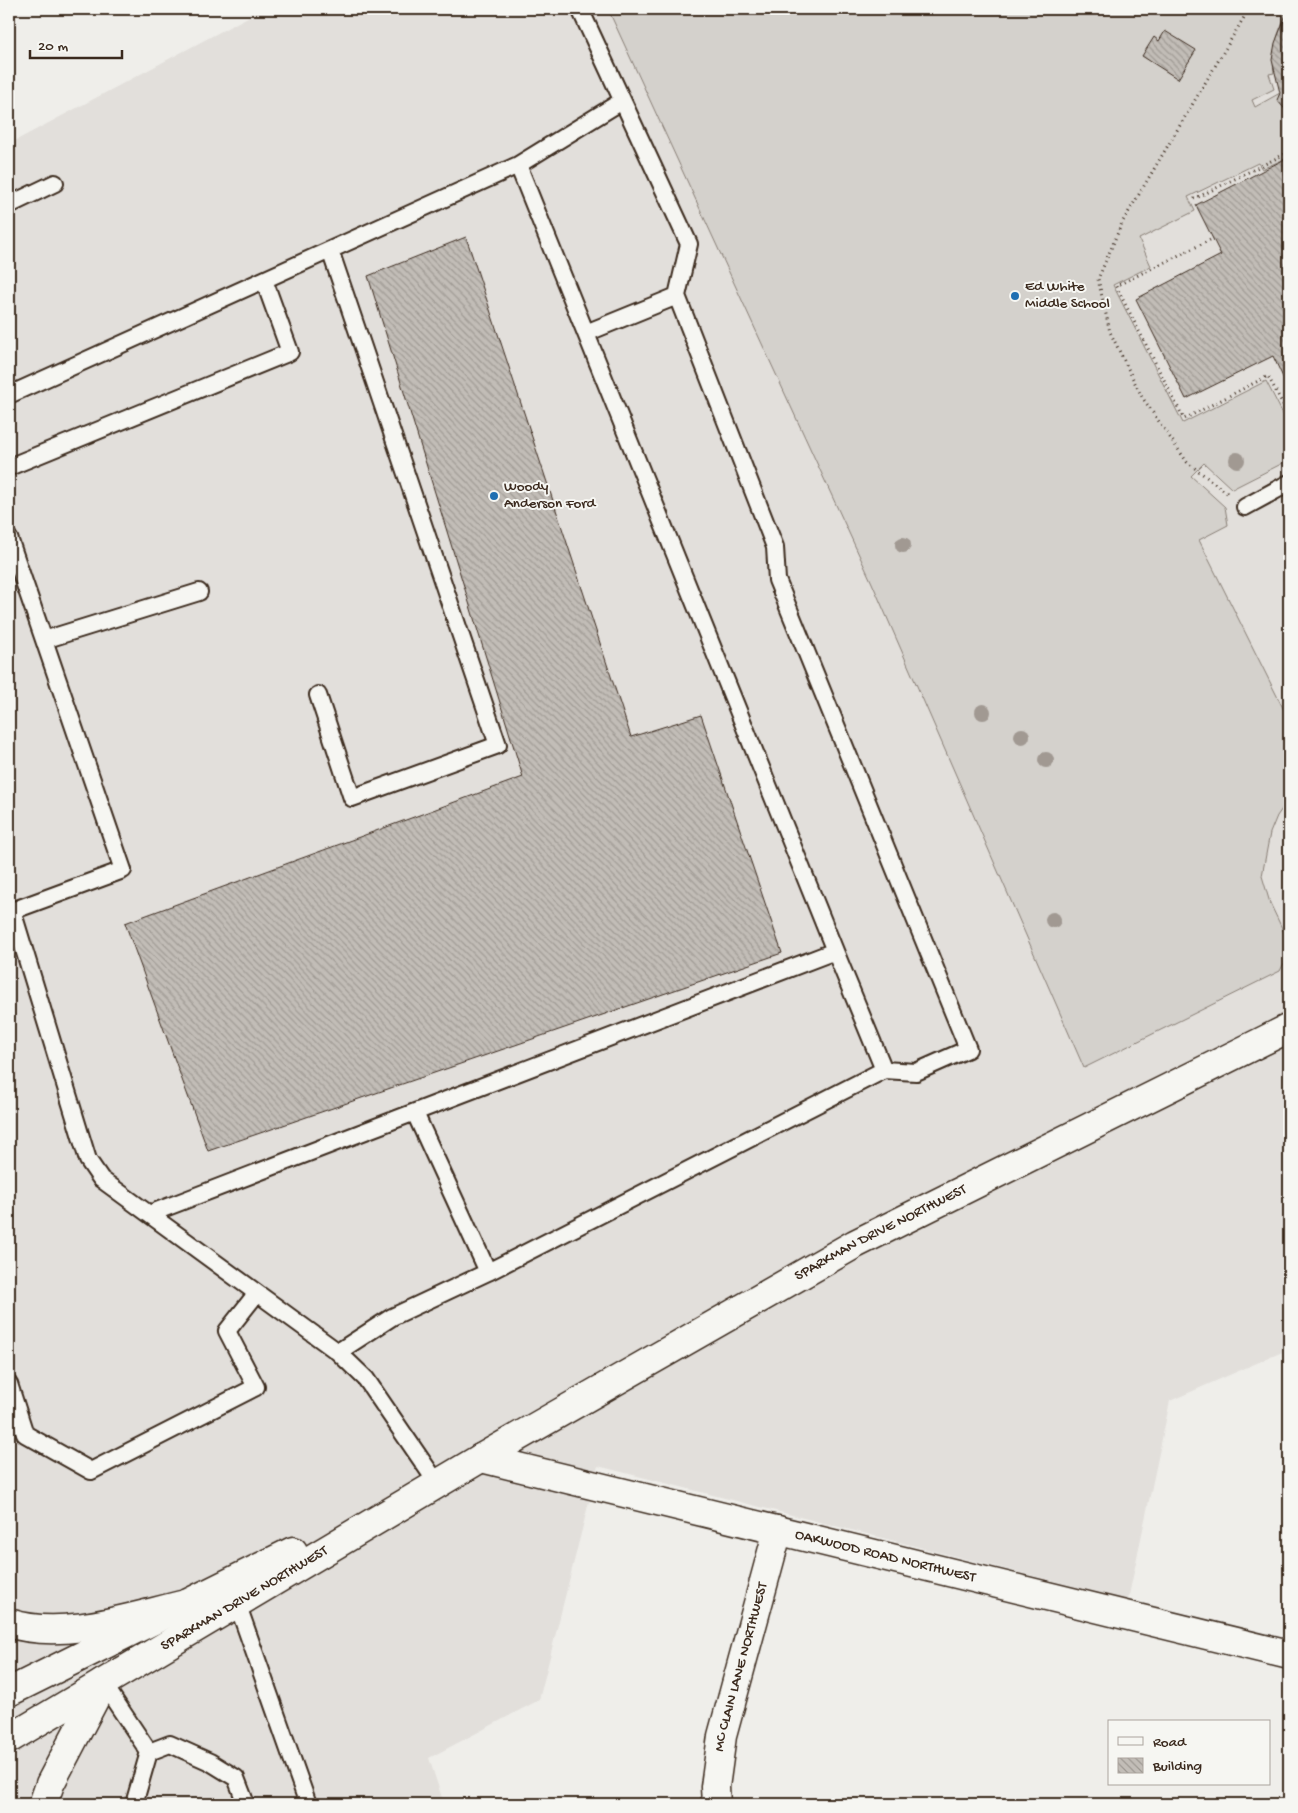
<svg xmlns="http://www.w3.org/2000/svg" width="1298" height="1813" viewBox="0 0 1298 1813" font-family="'Gochi Hand',sans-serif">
	<defs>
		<pattern id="building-back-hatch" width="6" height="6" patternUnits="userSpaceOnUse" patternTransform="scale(1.25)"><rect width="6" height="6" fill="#c2bdb7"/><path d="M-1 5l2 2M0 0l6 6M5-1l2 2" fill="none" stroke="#9f9a94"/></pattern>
	</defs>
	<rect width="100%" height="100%" fill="#efeeea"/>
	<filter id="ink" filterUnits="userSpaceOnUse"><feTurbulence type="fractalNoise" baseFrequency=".02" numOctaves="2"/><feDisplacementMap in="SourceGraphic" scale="10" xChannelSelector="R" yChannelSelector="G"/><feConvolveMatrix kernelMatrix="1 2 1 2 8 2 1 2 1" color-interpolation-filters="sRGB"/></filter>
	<g filter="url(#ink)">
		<path fill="#e2dfdb" d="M263 9H1289V1349L1170 1401 1128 1600 598 1466 539 1700 429 1758 444 1804H9V144Z"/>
		<path fill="#d4d1cc" stroke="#887e75" d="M608 9H1285L1283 11 1286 15C1277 34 1271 52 1274 73L1269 74 1274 89 1252 100 1255 107 1280 93 1278 100 1289 114V157L1262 169 1258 163 1188 197 1195 211 1139 239 1151 266 1113 285 1183 423 1266 381 1286 420 1289 418V460L1232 489 1204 463 1191 476 1225 507 1228 525 1199 540 1289 720V799L1277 816 1270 833 1262 876 1270 903 1289 943V953L1280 971 1084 1068 872 583Z"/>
		<path fill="url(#building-back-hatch)" stroke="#3b2a1e" d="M1285 9H1289V114L1277 100 1280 93 1272 60 1275 43 1286 15 1283 11Z
			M1165 31 1196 50 1178 79 1142 56 1154 37 1159 41Z
			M1289 157V390L1273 356 1186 399 1136 299 1221 255 1196 205Z
			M466 237 631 737 701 715 782 953 208 1151 125 923 523 777 368 276Z"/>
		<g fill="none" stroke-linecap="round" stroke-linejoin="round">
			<g stroke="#3b2a1e" stroke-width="20">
				<path id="lane" d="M580 9 689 244 677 296
					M9 205 55 183
					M586 333 677 296 775 547 777 580 968 1049 916 1072 884 1070
					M9 395 518 165 622 101
					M9 467 290 352 264 280
					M1245 507 1289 483
					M9 538 123 870 9 912
					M44 640 199 592
					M318 695 352 798 498 745 330 250
					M12 910 88 1160 101 1179 257 1293
					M415 1113 488 1272 884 1070 835 951
					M149 1214 835 951 518 165
					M338 1352 392 1317 488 1272
					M9 1384 25 1434 91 1471 256 1387 227 1331 257 1293 338 1352 366 1379 435 1480
					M237 1603 308 1804
					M103 1683 149 1752 170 1744 210 1762 236 1778 246 1804
					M134 1804 149 1752"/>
			</g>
			<g stroke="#3b2a1e" stroke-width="31">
				<g id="street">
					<path id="s1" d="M481 1458 1289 1655"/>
					<path id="s2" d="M716 1804 715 1787 722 1736 778 1530"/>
				</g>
			</g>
			<g stroke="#3b2a1e" stroke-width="31">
				<g id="secondary">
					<path d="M9 1692 293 1551"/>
					<path id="s3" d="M9 1739 481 1458 855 1244 1289 1028"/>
				</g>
			</g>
			<g stroke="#3b2a1e" stroke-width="31">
				<path id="primary" d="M9 1623C63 1641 133 1616 186 1604
					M43 1804 50 1784 103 1683"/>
			</g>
			<path stroke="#3b2a1e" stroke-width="3" stroke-dasharray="1 4" stroke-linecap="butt" d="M1194 199 1287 153 1289 155
				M1210 240 1116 286 1184 419 1268 376 1289 416
				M1227 493 1187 462 1142 397 1110 332 1098 279 1122 223 1249 9"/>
			<use href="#lane" stroke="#f6f6f2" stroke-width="16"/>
			<use href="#street" stroke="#f6f6f2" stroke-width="28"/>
			<use href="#secondary" stroke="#f6f6f2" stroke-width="28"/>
			<use href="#primary" stroke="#f6f6f2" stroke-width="28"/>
		</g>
		<g fill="#a19992">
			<circle cx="1237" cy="460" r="8"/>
			<circle cx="903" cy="545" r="8"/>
			<circle cx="983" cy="712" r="8"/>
			<circle cx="1022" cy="736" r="8"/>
			<circle cx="1046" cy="760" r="8"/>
			<circle cx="1053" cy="920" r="8"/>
		</g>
	</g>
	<g fill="#1f6fb2" stroke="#f6f6f2" stroke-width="2">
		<circle cx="1015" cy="296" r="5"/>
		<circle cx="494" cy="496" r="5"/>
	</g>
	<g text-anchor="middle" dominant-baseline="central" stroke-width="4" stroke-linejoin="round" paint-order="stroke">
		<g font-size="15" fill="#3b2a1e" stroke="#f6f6f2" text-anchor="start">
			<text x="1025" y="287">Ed White<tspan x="1025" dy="17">Middle School</tspan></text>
			<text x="504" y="487">Woody<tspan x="504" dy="17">Anderson Ford</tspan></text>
		</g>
		<g font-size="15" fill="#3b2a1e" stroke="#f6f6f2">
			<text stroke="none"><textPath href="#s3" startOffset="1008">SPARKMAN DRIVE NORTHWEST</textPath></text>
			<text stroke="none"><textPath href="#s1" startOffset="416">OAKWOOD ROAD NORTHWEST</textPath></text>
			<text stroke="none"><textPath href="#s3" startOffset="274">SPARKMAN DRIVE NORTHWEST</textPath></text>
			<text stroke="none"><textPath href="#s2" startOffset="140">MC CLAIN LANE NORTHWEST</textPath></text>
		</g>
	</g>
	<rect width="1298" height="1813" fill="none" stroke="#f6f6f2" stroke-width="30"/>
	<rect x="15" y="15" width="1268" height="1783" fill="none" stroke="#3b2a1e" stroke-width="2" filter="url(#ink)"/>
	<rect x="1108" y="1720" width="162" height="65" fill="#f6f6f2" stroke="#aba49d"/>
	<rect x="1118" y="1737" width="25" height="8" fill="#f6f6f2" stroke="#aba49d"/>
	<text x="1153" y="1746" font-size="15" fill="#3b2a1e">Road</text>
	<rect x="1118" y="1758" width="25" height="15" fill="url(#building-back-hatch)" stroke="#aba49d"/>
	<text x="1153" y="1770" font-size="15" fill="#3b2a1e">Building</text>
	<path d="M30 50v8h92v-8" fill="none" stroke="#3b2a1e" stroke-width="2.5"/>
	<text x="38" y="50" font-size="15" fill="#3b2a1e" stroke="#f6f6f2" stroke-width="4" paint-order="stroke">20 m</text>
</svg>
